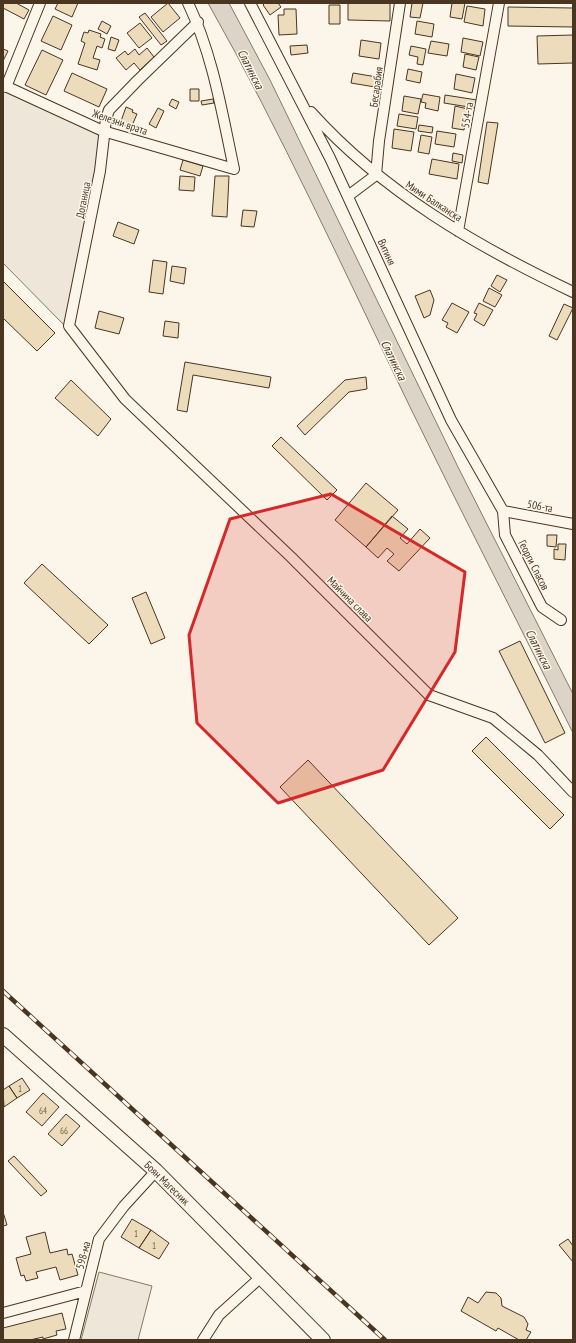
<svg xmlns="http://www.w3.org/2000/svg" width="576" height="1343" viewBox="0 0 576 1343" font-family="'PT Sans Narrow',sans-serif">
	<rect width="100%" height="100%" fill="#fbf6e9"/>
	<path fill="#ede6d9" stroke="#887966" d="M3 85 103 131 69 326 63 324 3 263Z
		M99 1272 152 1286 138 1340H81Z"/>
	<path fill="#dcd4c6" stroke="#887966" d="M208 3H229L270 80 458 467 573 694V733C519 624 463 516 410 407 344 271 282 134 208 3Z"/>
	<path fill="#ecdcbc" stroke="#4a3520" d="M3 3H16L29 10 24 19 3 8Z
		M58 3H78L72 17 55 9Z
		M168 3 180 18 163 32 151 17Z
		M265 3H278L281 7 270 15 263 5Z
		M348 3H390V21L348 20Z
		M412 3H423L420 18 410 17Z
		M452 3H465L462 19 450 17Z
		M329 5H340V24H329Z
		M467 6 485 9 483 26 464 22Z
		M508 7 573 8V27L508 26Z
		M284 9H296L297 34 279 35 278 15H284Z
		M145 13 167 41 161 45 139 17Z
		M53 16 72 25 61 50 41 41Z
		M102 21 111 26 107 34 98 29Z
		M417 21 434 24 432 37 415 34Z
		M140 23 152 38 139 48 127 33Z
		M89 30 101 34 100 37 105 39 102 48 97 46 93 58 100 60 97 70 78 64 85 43 81 41 84 32 88 33Z
		M573 35V63L538 64 537 36Z
		M111 37 119 40 115 51 108 49Z
		M463 38 483 42 480 56 461 52Z
		M361 40 381 43 379 59 359 56Z
		M431 41 449 44 447 56 428 53Z
		M307 45 308 53 291 55 290 46Z
		M411 46 426 49 423 65 417 64 418 57 409 55Z
		M147 48 154 57 140 70 134 63 126 70 116 58 125 51 128 55 135 49 139 55Z
		M3 49 8 51 3 61Z
		M42 50 63 60 46 95 25 85Z
		M465 54 479 57 476 70 463 67Z
		M408 69 422 72 420 83 406 80Z
		M72 73 107 89 99 107 64 91Z
		M353 73 377 77 375 87 351 83Z
		M456 74 475 78 472 93 454 89Z
		M190 89H199V101H190Z
		M423 94 440 97 438 111 425 108 426 103 421 102Z
		M445 95 477 100 475 108 444 103Z
		M404 96 421 99 418 114 402 111Z
		M172 99 179 102 176 109 169 105Z
		M213 99 214 103 202 105 201 101Z
		M455 106 468 109 464 130 452 128Z
		M126 107 133 110 132 112 137 114 131 128 120 124Z
		M158 108 164 111 156 128 149 124Z
		M399 114 418 117 416 129 397 126Z
		M487 122 498 123 488 184 478 182Z
		M419 125 433 127 432 133 418 131Z
		M394 129 414 132 411 151 392 148Z
		M437 131 456 134 454 147 435 144Z
		M421 135 432 137 429 154 418 152Z
		M453 153 463 155 462 163 452 161Z
		M432 159 459 164 457 179 429 174Z
		M183 160 203 166 200 176 180 170Z
		M180 176 195 177 194 191 179 190Z
		M215 176H229L227 217 212 216Z
		M243 210 257 211 254 227 241 226Z
		M118 222 139 230 134 244 113 236Z
		M153 260 167 262 163 294 149 292Z
		M172 266 186 268 184 284 170 281Z
		M497 275 507 280 500 292 491 286Z
		M3 281 55 333 37 351 3 318Z
		M489 288 502 295 495 307 483 301Z
		M430 290 434 300 430 315 424 318 415 296Z
		M452 303 469 312 457 333 446 327 448 323 442 320Z
		M479 303 493 310 484 326 474 320 477 314 474 313Z
		M564 304 573 308 557 340 549 336Z
		M99 311 124 318 119 334 95 328Z
		M165 321 179 323 178 338 163 336Z
		M185 362 271 377 269 388 193 375 187 412 177 410Z
		M366 377 367 389 349 392 305 435 297 426 345 380Z
		M71 380 111 419 98 436 55 398Z
		M281 437 337 490 327 500 272 446Z
		M366 483 398 510 366 547 335 520Z
		M392 516 408 529 400 538 407 544 420 529 430 538 399 571 387 561 394 554 387 548 378 558 366 547Z
		M547 535H557L556 547 547 546Z
		M558 544H566L565 560 554 559V549L558 550Z
		M42 564 108 625 89 644 24 583Z
		M146 592 165 638 151 644 132 598Z
		M520 641 565 733 545 743 499 651Z
		M486 737 564 815 550 829 472 751Z
		M308 760 458 918 429 945 280 787Z
		M22 1078 30 1090 17 1098 9 1086Z
		M9 1086 17 1098 4 1107 3 1090Z
		M43 1093 59 1107 42 1126 26 1112Z
		M66 1114 80 1126 62 1146 48 1134Z
		M14 1156 47 1191 41 1196 8 1161Z
		M3 1212 7 1225 3 1226Z
		M132 1219 151 1230 139 1248 121 1237Z
		M151 1230 169 1243 159 1259 139 1248Z
		M45 1232 50 1253 67 1249 68 1255 72 1254 78 1275 60 1280 56 1267 36 1272 38 1278 26 1281 24 1275 21 1276 16 1258 31 1254 26 1237Z
		M568 1239 573 1246V1262L559 1245Z
		M486 1292 496 1293 501 1298 502 1306 524 1317 528 1324 526 1330 531 1332 526 1340H519L498 1328 496 1331 461 1311 468 1297 478 1303Z
		M62 1313 66 1329 56 1331 57 1335 43 1339V1337L30 1340H3V1328Z"/>
	<g fill="none" stroke-linecap="round" stroke-linejoin="round">
		<g stroke="#4a3520" stroke-width="12">
			<path id="street" d="M250 3 330 158 451 420 503 511 505 535 542 607 561 620
				M198 22 138 80 109 110 106 119 100 171 69 326 125 399 291 557 429 695 493 718 538 755 573 792
				M3 85 103 131 234 169C222 113 213 55 188 3
				M6 87 40 3
				M311 112C383 192 476 246 573 292
				M376 175 379 141 400 3
				M348 196 376 175
				M458 231 499 3
				M503 511 573 524
				M3 1313 86 1291
				M74 1340 99 1239 124 1206 156 1171
				M203 1340 219 1315 261 1277"/>
		</g>
		<g stroke="#4a3520" stroke-width="16">
			<path id="secondary" d="M3 1035 156 1171 323 1340"/>
		</g>
		<use href="#street" stroke="#fbf6e9" stroke-width="10"/>
		<use href="#secondary" stroke="#fbf6e9" stroke-width="14"/>
		<g stroke="#4a3520" stroke-width="4.5">
			<path id="rail" d="M3 991 385 1340"/>
		</g>
		<use href="#rail" stroke="#fbf6e9" stroke-width="3" stroke-dasharray="9" stroke-linecap="butt"/>
	</g>
	<path fill="#d62828" fill-opacity="0.2" stroke="#d62828" stroke-width="3" stroke-linejoin="round" d="M331 494 465 572 455 652 383 770 278 803 197 723 189 635 230 519Z"/>
	<g text-anchor="middle" dominant-baseline="central" stroke-width="3" stroke-linejoin="round" paint-order="stroke">
		<g font-size="9" fill="#725f47">
			<text x="20" y="1088">1</text>
			<text x="43" y="1110">64</text>
			<text x="64" y="1130">66</text>
			<text x="136" y="1233">1</text>
			<text x="154" y="1245">1</text>
		</g>
		<g font-size="11" fill="#4a3520" stroke="#fbf6e9">
			<text transform="translate(376 87) rotate(-82)">Бесарабия</text>
			<text transform="translate(467 115) rotate(-80)">554-та</text>
			<text transform="translate(120 122) rotate(19)">Железни врата</text>
			<text transform="translate(83 200) rotate(-79)">Доганица</text>
			<text transform="translate(434 201) rotate(33)">Мими Балканска</text>
			<text transform="translate(387 252) rotate(65)">Витиня</text>
			<text transform="translate(540 506) rotate(11)">506-та</text>
			<text transform="translate(534 565) rotate(63)">Георги Спасов</text>
			<text transform="translate(350 599) rotate(45)">Майчина слава</text>
			<text transform="translate(167 1183) rotate(44)">Боян Магесник</text>
			<text transform="translate(83 1255) rotate(-75)">598-ма</text>
		</g>
		<g font-size="12" font-style="italic" fill="#4a3520" stroke="#fbf6e9">
			<text transform="translate(251 69) rotate(63)">Слатинска</text>
			<text transform="translate(394 360) rotate(64)">Слатинска</text>
			<text transform="translate(539 649) rotate(63)">Слатинска</text>
		</g>
	</g>
	<rect width="576" height="1343" fill="none" stroke="#4a3520" stroke-width="8"/>
</svg>
